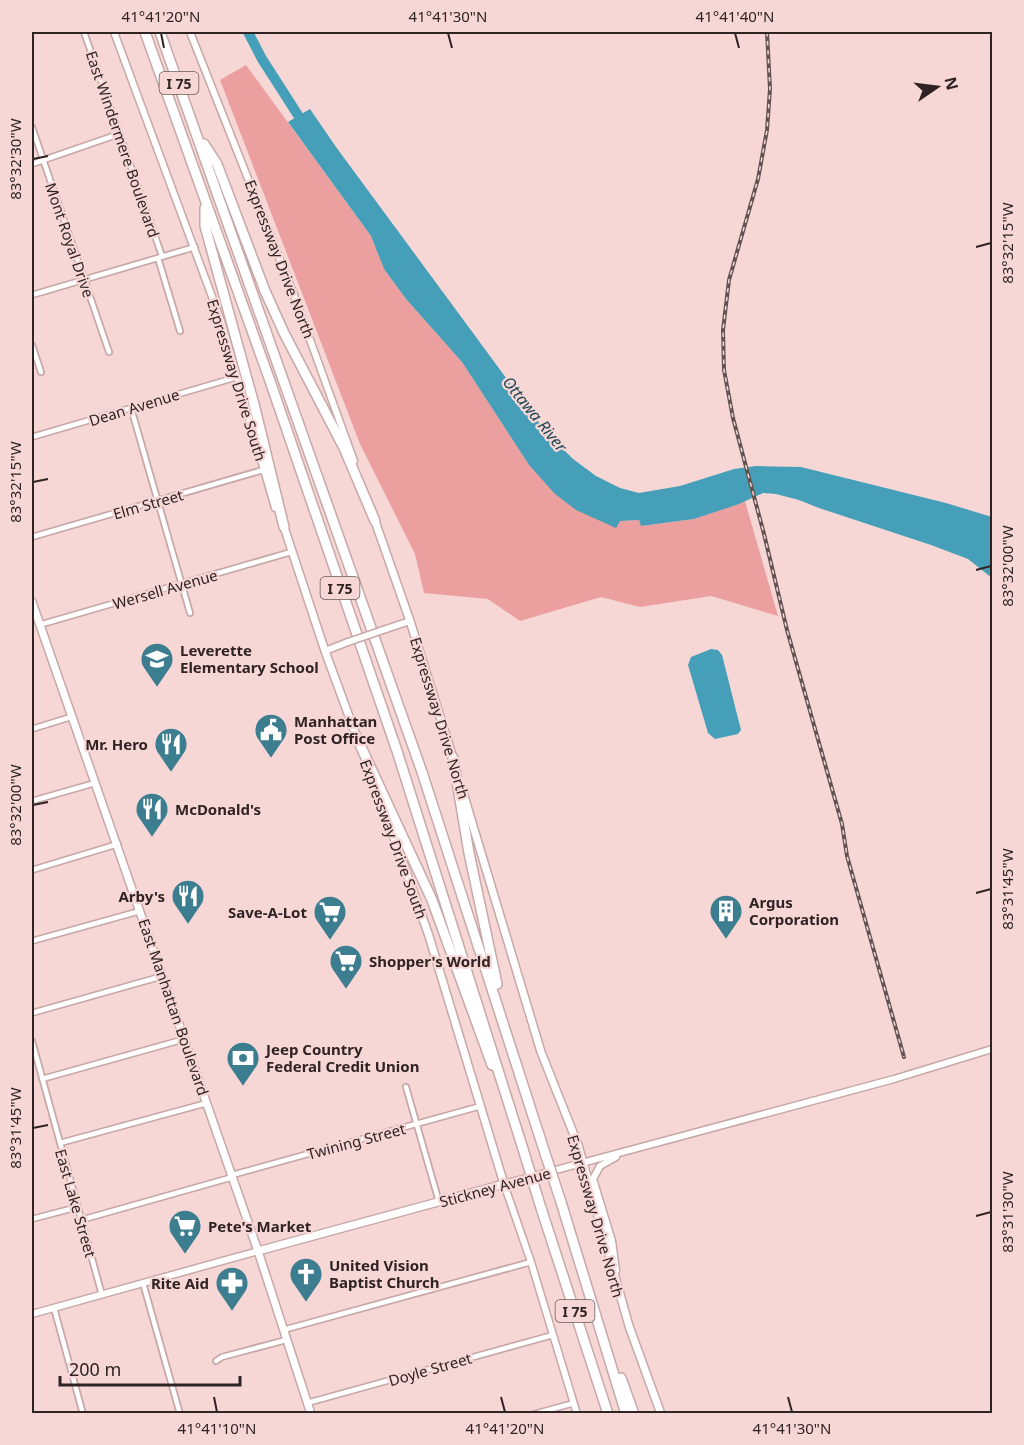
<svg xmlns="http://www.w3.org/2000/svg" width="1024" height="1445" viewBox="0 0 1024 1445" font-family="'Noto Sans',sans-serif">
	<rect width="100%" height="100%" fill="#f7d7d6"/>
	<path fill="#eb9f9f" d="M246 65 371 236 384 269 406 299 462 362 529 465 620 521 639 520 641 526 694 519 745 501 778 616 711 596 640 607 601 597 520 621 488 599 424 593 415 554 360 444 220 80Z
		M165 644 170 660 150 665 146 649Z"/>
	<path fill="#469fb8" d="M310 109 336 147 546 432 573 459 596 476 620 488 639 493 680 486 734 469 756 466 801 467 946 503 992 517V578L968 559 931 545 819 508 799 500 776 494 763 493 739 504 694 519 641 526 639 520 620 521 616 528 576 510 555 494 529 465 462 362 406 299 384 269 371 236 288 122Z
		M711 649 718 650 722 655 741 730 738 734 715 739 708 733 688 665 691 657Z"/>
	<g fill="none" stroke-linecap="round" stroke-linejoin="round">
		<path stroke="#469fb8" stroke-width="10" d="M248 32 262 59 305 126"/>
		<g stroke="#c7a8a7" stroke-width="8">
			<path id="minor" d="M84 32 162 256
				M32 127 109 352
				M32 164 119 134
				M158 258 180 331
				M32 295 195 247
				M32 345 41 372
				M131 408 190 613
				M32 437 237 377
				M32 537 263 470
				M39 625 291 552
				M32 729 71 717
				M32 801 95 783
				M32 870 118 844
				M32 941 140 911
				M32 1013 163 976
				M32 1041 102 1295
				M42 1079 185 1039
				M406 1087 439 1202
				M60 1143 207 1103
				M232 1175 481 1106
				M32 1219 78 1207
				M81 1220 233 1177
				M143 1283 180 1414
				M54 1308 83 1414
				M283 1330 531 1262
				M216 1361 222 1357 286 1340
				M307 1403 553 1335
				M534 1414 574 1403"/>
		</g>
		<g stroke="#c7a8a7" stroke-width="9">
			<path id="tertiary" d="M114 32 221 321 275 508
				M190 32 292 290 354 461
				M386 629 410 621
				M325 651 348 642
				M616 1157 600 1166 593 1179 612 1241 616 1271
				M32 1314 258 1251
				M577 1414 531 1262 504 1184 894 1079 992 1049"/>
		</g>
		<g stroke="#c7a8a7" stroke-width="10">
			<path id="secondary" d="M375 521 410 621 454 761
				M284 527 325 651 357 738
				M32 602 258 1251 311 1414
				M461 786 541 1052 578 1145 629 1326 661 1414
				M258 1251 504 1184 429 936 377 790"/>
		</g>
		<g stroke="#c7a8a7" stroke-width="12">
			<path id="motorway" d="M145 32 270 381 397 751 523 1149
				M160 32 422 772 542 1144
				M204 144 217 164 265 291 284 333 344 448 375 521
				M205 208V226L255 408 284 527
				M356 736 432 900 492 1065
				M453 758 469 853 497 984
				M561 1202 626 1414
				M541 1208 608 1414
				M621 1378 634 1414"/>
		</g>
		<use href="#minor" stroke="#fff" stroke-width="4.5"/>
		<use href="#tertiary" stroke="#fff" stroke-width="6"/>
		<use href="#secondary" stroke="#fff" stroke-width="7"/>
		<use href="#motorway" stroke="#fff" stroke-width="9"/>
		<g stroke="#635252" stroke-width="4">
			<path id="rail" d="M767 32 770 89 767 130 758 179 729 280 723 330 724 370 733 418 764 534 787 630 842 824 847 856 904 1057"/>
		</g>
		<use href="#rail" stroke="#f7d7d6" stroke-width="1.5" stroke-dasharray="4.5" stroke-linecap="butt"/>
		<g stroke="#c7a8a7" stroke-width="9" stroke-linecap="butt">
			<path id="tertiary-bridge" d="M348 642 386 629"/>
		</g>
		<g stroke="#c7a8a7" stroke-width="12" stroke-linecap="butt">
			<path id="motorway-bridge" d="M542 1144 561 1202
				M523 1149 541 1208"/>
		</g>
		<use href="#tertiary-bridge" stroke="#fff" stroke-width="6"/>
		<use href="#motorway-bridge" stroke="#fff" stroke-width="9"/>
	</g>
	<path fill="none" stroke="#2f2323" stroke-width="2" d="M161 33 164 48M448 33 452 48M735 33 739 48M33 159 48 156M976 247 991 243M33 482 48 479M976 570 991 566M33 805 48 802M976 893 991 889M33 1128 48 1125M976 1216 991 1212M214 1397 217 1412M501 1397 505 1412M788 1397 792 1412"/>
	<defs>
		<g id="school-pin" transform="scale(1.725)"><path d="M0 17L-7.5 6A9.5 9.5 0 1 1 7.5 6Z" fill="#3c7d90" stroke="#f7d7d6"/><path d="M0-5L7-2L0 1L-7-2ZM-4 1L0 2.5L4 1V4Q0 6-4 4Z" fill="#fff"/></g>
		<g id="civic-pin" transform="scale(1.725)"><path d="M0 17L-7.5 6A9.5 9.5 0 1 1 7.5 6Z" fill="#3c7d90" stroke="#f7d7d6"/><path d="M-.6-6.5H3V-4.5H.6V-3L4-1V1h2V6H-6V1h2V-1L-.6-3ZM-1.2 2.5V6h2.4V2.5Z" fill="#fff"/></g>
		<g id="restaurant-pin" transform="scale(1.725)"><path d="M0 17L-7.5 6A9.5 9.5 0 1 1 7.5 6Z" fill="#3c7d90" stroke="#f7d7d6"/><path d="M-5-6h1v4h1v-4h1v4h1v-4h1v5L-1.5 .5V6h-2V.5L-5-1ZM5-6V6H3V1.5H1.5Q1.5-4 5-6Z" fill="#fff"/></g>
		<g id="building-pin" transform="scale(1.725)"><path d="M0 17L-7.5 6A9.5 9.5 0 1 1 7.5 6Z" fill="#3c7d90" stroke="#f7d7d6"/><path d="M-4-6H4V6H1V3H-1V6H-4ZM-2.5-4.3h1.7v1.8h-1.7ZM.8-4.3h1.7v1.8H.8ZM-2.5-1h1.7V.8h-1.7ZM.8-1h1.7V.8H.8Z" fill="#fff"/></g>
		<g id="supermarket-pin" transform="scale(1.725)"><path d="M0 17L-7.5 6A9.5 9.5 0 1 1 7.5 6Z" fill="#3c7d90" stroke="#f7d7d6"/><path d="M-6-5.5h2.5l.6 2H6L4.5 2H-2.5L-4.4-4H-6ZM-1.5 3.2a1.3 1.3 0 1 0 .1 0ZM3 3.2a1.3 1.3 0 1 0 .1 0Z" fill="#fff"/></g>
		<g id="bank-pin" transform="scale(1.725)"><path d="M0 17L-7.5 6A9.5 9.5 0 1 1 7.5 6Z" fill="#3c7d90" stroke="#f7d7d6"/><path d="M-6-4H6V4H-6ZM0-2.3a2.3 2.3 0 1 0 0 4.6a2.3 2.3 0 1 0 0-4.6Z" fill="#fff"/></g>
		<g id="church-pin" transform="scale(1.725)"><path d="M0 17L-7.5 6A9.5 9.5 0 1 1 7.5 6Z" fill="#3c7d90" stroke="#f7d7d6"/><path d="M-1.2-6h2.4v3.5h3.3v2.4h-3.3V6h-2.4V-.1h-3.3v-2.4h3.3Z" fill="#fff"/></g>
		<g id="pharmacy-pin" transform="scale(1.725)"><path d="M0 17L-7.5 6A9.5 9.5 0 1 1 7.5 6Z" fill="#3c7d90" stroke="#f7d7d6"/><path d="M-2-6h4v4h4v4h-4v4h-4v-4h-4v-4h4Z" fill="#fff"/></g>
	</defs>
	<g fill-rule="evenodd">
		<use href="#school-pin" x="157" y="659"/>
		<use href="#civic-pin" x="271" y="730"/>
		<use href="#restaurant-pin" x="171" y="744"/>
		<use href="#restaurant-pin" x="152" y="809"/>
		<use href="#restaurant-pin" x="188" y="896"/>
		<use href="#building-pin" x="726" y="911"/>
		<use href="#supermarket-pin" x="330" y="912"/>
		<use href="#supermarket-pin" x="346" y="961"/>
		<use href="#bank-pin" x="243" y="1058"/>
		<use href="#supermarket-pin" x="185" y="1226"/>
		<use href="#church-pin" x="306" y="1274"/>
		<use href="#pharmacy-pin" x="232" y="1283"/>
	</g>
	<g text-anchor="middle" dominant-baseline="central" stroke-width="4.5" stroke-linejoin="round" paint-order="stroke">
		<g fill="#f7d7d6" stroke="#6b5959" stroke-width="1.5">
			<rect x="159.5" y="72" width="39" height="22" rx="4.5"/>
			<rect x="320.5" y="577" width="39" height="22" rx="4.5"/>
			<rect x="555.5" y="1300" width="39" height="22" rx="4.5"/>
		</g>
		<g font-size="14" font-weight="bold" fill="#2f2323">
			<text x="179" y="83">I 75</text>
			<text x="340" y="588">I 75</text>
			<text x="575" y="1311">I 75</text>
		</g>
		<g font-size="15" fill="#2f2323" stroke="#f7d7d6">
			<text transform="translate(123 144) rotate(71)">East Windermere Boulevard</text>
			<text transform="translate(70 240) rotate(71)">Mont Royal Drive</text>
			<text transform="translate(280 259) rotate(69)">Expressway Drive North</text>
			<text transform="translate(237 380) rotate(73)">Expressway Drive South</text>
			<text transform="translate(134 407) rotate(-17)">Dean Avenue</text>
			<text transform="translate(148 504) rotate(-16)">Elm Street</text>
			<text transform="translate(165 589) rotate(-16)">Wersell Avenue</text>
			<text transform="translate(440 718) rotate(73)">Expressway Drive North</text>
			<text transform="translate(394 839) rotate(70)">Expressway Drive South</text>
			<text transform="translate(174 1007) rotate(71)">East Manhattan Boulevard</text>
			<text transform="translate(356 1141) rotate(-15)">Twining Street</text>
			<text transform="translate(495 1187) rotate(-15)">Stickney Avenue</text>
			<text transform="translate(76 1203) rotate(74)">East Lake Street</text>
			<text transform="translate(596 1216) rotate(74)">Expressway Drive North</text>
			<text transform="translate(430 1369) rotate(-16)">Doyle Street</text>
		</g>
		<g font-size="15" font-weight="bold" fill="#2f2323" stroke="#f7d7d6" text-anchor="start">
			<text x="180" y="650">Leverette<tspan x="180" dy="17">Elementary School</tspan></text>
			<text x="294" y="721">Manhattan<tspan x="294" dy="17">Post Office</tspan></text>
			<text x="148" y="744" text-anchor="end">Mr. Hero</text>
			<text x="175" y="809">McDonald's</text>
			<text x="165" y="896" text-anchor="end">Arby's</text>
			<text x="749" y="902">Argus<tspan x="749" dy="17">Corporation</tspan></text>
			<text x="307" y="912" text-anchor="end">Save-A-Lot</text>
			<text x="369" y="961">Shopper's World</text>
			<text x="266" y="1049">Jeep Country<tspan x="266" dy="17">Federal Credit Union</tspan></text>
			<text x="208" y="1226">Pete's Market</text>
			<text x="329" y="1265">United Vision<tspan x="329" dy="17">Baptist Church</tspan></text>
			<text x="209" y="1283" text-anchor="end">Rite Aid</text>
		</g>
		<g font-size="16" font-style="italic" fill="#204854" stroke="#f7d7d6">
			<text transform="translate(535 414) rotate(51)">Ottawa River</text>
		</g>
	</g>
	<rect width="1024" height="1445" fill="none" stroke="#f7d7d6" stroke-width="66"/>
	<g transform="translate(937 87) rotate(76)" stroke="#f7d7d6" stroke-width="4.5" paint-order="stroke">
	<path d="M0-4.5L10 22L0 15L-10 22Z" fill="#2f2323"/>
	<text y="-9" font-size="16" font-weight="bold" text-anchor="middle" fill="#2f2323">N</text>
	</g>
	<path d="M60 1376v9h180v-9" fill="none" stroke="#2f2323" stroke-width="3"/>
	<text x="69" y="1376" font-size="18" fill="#2f2323" stroke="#f7d7d6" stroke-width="4.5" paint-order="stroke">200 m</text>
	<rect x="33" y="33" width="958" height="1379" fill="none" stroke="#2f2323" stroke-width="2"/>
	<g font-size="15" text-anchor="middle" fill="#2f2323">
		<text x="161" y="22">41°41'20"N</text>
		<text x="448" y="22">41°41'30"N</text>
		<text x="735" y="22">41°41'40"N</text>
		<text transform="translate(16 159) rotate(-90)" y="5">83°32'30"W</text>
		<text transform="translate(1008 243) rotate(-90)" y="5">83°32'15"W</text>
		<text transform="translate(16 482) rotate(-90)" y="5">83°32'15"W</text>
		<text transform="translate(1008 566) rotate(-90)" y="5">83°32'00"W</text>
		<text transform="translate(16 805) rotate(-90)" y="5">83°32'00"W</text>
		<text transform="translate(1008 889) rotate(-90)" y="5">83°31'45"W</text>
		<text transform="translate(16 1128) rotate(-90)" y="5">83°31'45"W</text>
		<text transform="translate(1008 1212) rotate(-90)" y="5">83°31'30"W</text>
		<text x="217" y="1434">41°41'10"N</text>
		<text x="505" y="1434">41°41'20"N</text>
		<text x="792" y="1434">41°41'30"N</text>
	</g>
</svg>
